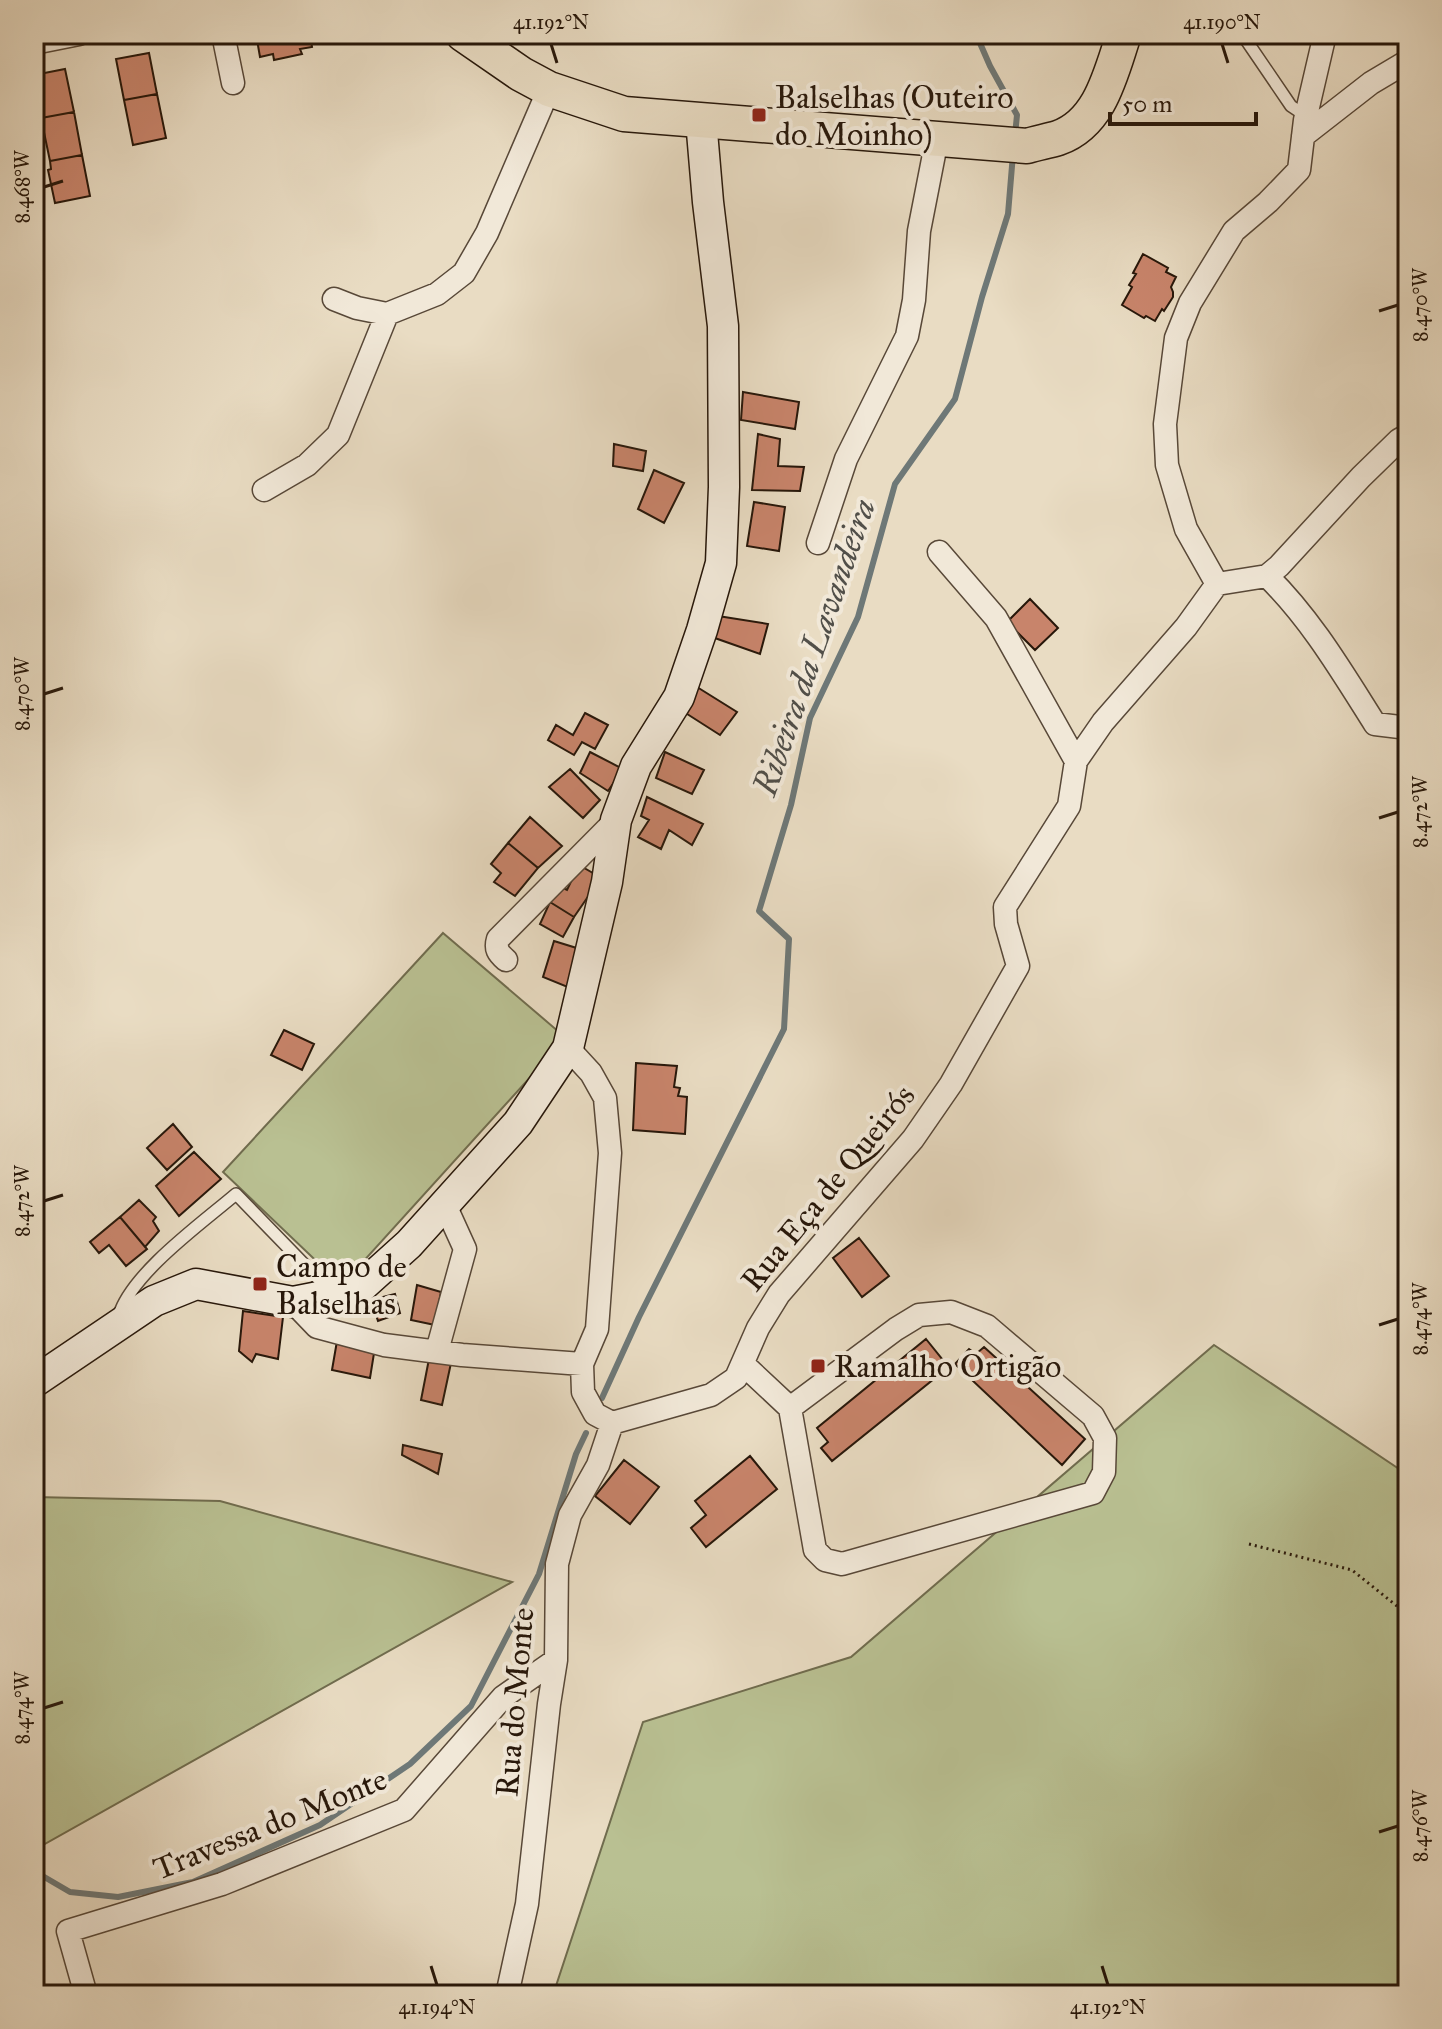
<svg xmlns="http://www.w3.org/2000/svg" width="1442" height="2029" viewBox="0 0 1442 2029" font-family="'IM FELL Great Primer',serif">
	<rect width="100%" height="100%" fill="#e9dcc3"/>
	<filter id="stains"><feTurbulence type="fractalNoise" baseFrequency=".0025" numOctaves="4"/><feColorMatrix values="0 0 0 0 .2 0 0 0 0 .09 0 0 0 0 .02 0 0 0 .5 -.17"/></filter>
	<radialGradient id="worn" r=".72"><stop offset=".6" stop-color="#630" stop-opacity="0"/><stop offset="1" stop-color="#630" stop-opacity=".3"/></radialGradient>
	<path fill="#b9c092" stroke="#706c4e" stroke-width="2" d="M443 933 559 1032 554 1051 351 1275 340 1278 331 1275 223 1172Z
		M1214 1345 1408 1475V1995H553L643 1722 851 1657Z
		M34 1497 220 1501 512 1582 34 1850Z"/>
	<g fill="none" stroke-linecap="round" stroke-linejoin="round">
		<path stroke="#6e7877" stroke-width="6" d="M976 34 990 66 1017 115 1015 135
			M602 1398 639 1317 784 1029 789 939 759 911 791 805 810 718 858 617 895 484 955 399 982 297 1008 214 1013 154
			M34 1871 70 1892 118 1897 193 1882 320 1825 410 1764 471 1706 539 1574 576 1454 586 1433"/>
	</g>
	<path fill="#c8846b" stroke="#27170a" stroke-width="2" d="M256 34H310L312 47 300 49 302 54 274 60 273 54 260 57Z
		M149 53 157 94 124 100 116 59Z
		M65 69 74 112 41 118 39 109 36 110 34 101V75Z
		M157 94 166 138 133 145 124 100Z
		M74 112 82 155 50 161 41 118Z
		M82 155 90 196 55 203 48 170 51 169 50 161Z
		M1143 254 1168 268 1166 272 1176 277 1171 287 1173 292V297L1164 311 1162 309 1155 321 1146 316 1144 318 1122 305 1132 287 1129 285 1136 274 1133 273Z
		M743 392 799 402 795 429 741 420Z
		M758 434 780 439 778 466 804 467 800 491 752 490Z
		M614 444 646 451 643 471 613 466Z
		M654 470 684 483 664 523 638 509Z
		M754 502 785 507 779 551 747 546Z
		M1030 599 1058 628 1035 650 1007 622Z
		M718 616 768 624 760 654 712 637Z
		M697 687 737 712 720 735 684 712Z
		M585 713 608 725 595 749 582 742 574 755 548 740 556 725 573 735Z
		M590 752 623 769 608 791 580 773Z
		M665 752 704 770 692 794 656 778Z
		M570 769 600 800 583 818 549 787Z
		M647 797 703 824 692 845 669 830 661 849 638 837 649 820 641 816Z
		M530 817 562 846 538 868 508 843Z
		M508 843 538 868 515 896 494 882 501 873 491 864Z
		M579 865 598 876 596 885 574 917 550 902 561 887 567 890Z
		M550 902 574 917 563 937 540 924Z
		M554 941 583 950 570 988 543 977Z
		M284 1030 314 1044 302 1070 271 1055Z
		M636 1063 677 1066 674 1087 680 1088 678 1096 687 1097 685 1134 633 1130Z
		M173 1124 192 1147 167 1170 147 1148Z
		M194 1152 221 1179 179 1216 156 1186Z
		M139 1200 156 1217 153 1221 159 1231 145 1247 120 1217Z
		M120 1217 147 1249 126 1266 109 1245 99 1253 90 1242Z
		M859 1238 889 1276 862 1297 833 1258Z
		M417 1285 441 1292 435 1325 411 1320Z
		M395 1294 400 1313 378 1321 371 1300Z
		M243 1311 283 1317 278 1359 256 1354 252 1362 239 1351Z
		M926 1339 942 1359 934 1366 940 1374 832 1461 821 1448 828 1442 817 1428Z
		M337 1341 375 1347 370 1378 332 1370Z
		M984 1347 1085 1439 1062 1465 955 1364 969 1349 976 1354Z
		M429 1359 451 1363 442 1405 421 1400Z
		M403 1445 442 1454 438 1474 402 1455Z
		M750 1456 777 1489 706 1547 691 1528 706 1515 695 1501Z
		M624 1460 659 1487 630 1524 595 1496Z"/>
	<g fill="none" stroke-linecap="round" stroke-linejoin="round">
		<g stroke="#584838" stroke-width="14">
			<path id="lane" d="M1242 34 1291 106 1306 116
				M119 1315C132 1273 202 1223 236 1194L331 1292"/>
		</g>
		<g stroke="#584838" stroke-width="25">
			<path id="street" d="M223 34 233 83
				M34 43 79 34
				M1303 136 1371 83 1408 61
				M334 299 357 308 387 314 437 294 464 273 487 233 549 89
				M264 490 307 465 338 435 387 314
				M818 543 846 459 907 336 914 300 919 231 937 139
				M939 552 996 618 1076 761
				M1267 576C1311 619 1342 672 1375 724L1408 728
				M1217 584 1186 529 1167 465 1165 424 1176 338 1190 303 1234 231 1268 202 1299 170 1305 120 1325 34
				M1217 584 1267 576 1279 566 1361 477 1399 440 1408 435
				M506 960C498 953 495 949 498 939L616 820
				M568 1048 591 1073 605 1098 610 1153 597 1329 582 1364 583 1392 595 1414 612 1423 711 1395 736 1378 758 1328 779 1294 913 1139 951 1084 1018 966 1006 924 1005 907 1069 806 1076 761 1103 722 1186 627 1217 584
				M293 1302 317 1327 384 1345 462 1355 582 1364
				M437 1351 465 1249 445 1205
				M743 1364 790 1408 815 1550 825 1560 842 1564 1093 1493 1104 1472 1105 1438 1093 1416 987 1326 951 1312 919 1315 896 1329 790 1408
				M86 1995 68 1931 222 1884 404 1810 503 1697 556 1660
				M507 1995 527 1904 549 1704 556 1660 557 1564 570 1515 598 1465 612 1423"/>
		</g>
		<g stroke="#27170a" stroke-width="33">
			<path id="secondary" d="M34 1382 154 1301 196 1284 293 1302 359 1289 409 1244 518 1123 568 1048 607 882 616 820 636 766 679 697 702 630 721 563 724 487 723 326 708 202 701 120"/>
		</g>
		<g stroke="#27170a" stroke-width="37">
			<path id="primary" d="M463 34 521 74 549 89 624 114 1027 146C1037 143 1048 141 1058 138 1101 123 1111 72 1124 34"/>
		</g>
		<path stroke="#27170a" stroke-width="3" stroke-dasharray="2 4" stroke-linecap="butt" d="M1249 1544 1352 1570 1408 1615"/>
		<use href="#lane" stroke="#f1e8d8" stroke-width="11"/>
		<use href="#street" stroke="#f1e8d8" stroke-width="22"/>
		<use href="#secondary" stroke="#f1e8d8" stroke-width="30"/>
		<use href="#primary" stroke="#e9dcc3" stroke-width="34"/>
	</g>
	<path fill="none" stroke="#27170a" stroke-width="3" d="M551 44 557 63M1222 44 1228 63M44 187 63 181M1379 311 1398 305M44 694 63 688M1379 818 1398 812M44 1201 63 1195M1379 1325 1398 1319M44 1708 63 1702M1379 1832 1398 1826M431 1966 437 1985M1102 1966 1108 1985"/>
	<g fill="#8f2418" stroke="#f1e8d8" stroke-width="3">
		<rect x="751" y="107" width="16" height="16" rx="4"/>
		<rect x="252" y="1276" width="16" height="16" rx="4"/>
		<rect x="810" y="1358" width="16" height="16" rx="4"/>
	</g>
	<g text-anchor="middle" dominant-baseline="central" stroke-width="8" stroke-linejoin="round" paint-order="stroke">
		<g font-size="32" fill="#27170a" stroke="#f1e8d8" text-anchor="start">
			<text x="775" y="97">Balselhas (Outeiro<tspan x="775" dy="37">do Moinho)</tspan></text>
			<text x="276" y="1266">Campo de<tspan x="276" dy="37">Balselhas</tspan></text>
			<text x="834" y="1366">Ramalho Ortigão</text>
		</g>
		<g font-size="32" fill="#27170a" stroke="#f1e8d8">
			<text transform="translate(828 1188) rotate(-51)">Rua Eça de Queirós</text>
			<text transform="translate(515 1702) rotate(-85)">Rua do Monte</text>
			<text transform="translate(270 1824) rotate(-22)">Travessa do Monte</text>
		</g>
		<g font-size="34" font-style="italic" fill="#514f49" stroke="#f1e8d8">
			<text transform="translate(814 647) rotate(-71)">Ribeira da Lavandeira</text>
		</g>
	</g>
	<rect width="1442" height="2029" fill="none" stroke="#e9dcc3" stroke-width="88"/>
	<path d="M1110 112v12h146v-12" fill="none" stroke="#27170a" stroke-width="4"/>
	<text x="1122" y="112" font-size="24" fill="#27170a" stroke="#f1e8d8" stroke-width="6" paint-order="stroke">50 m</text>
	<rect x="44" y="44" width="1354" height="1941" fill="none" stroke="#27170a" stroke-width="3"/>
	<g font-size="20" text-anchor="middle" fill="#27170a">
		<text x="551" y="29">41.192°N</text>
		<text x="1222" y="29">41.190°N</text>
		<text transform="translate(22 187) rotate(-90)" y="7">8.468°W</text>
		<text transform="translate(1420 305) rotate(-90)" y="7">8.470°W</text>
		<text transform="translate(22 694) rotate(-90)" y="7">8.470°W</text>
		<text transform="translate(1420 812) rotate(-90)" y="7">8.472°W</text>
		<text transform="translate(22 1201) rotate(-90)" y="7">8.472°W</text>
		<text transform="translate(1420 1319) rotate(-90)" y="7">8.474°W</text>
		<text transform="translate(22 1708) rotate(-90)" y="7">8.474°W</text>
		<text transform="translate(1420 1826) rotate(-90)" y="7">8.476°W</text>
		<text x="437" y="2014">41.194°N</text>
		<text x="1108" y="2014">41.192°N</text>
	</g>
	<rect width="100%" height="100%" filter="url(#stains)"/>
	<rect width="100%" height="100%" fill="url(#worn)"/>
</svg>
